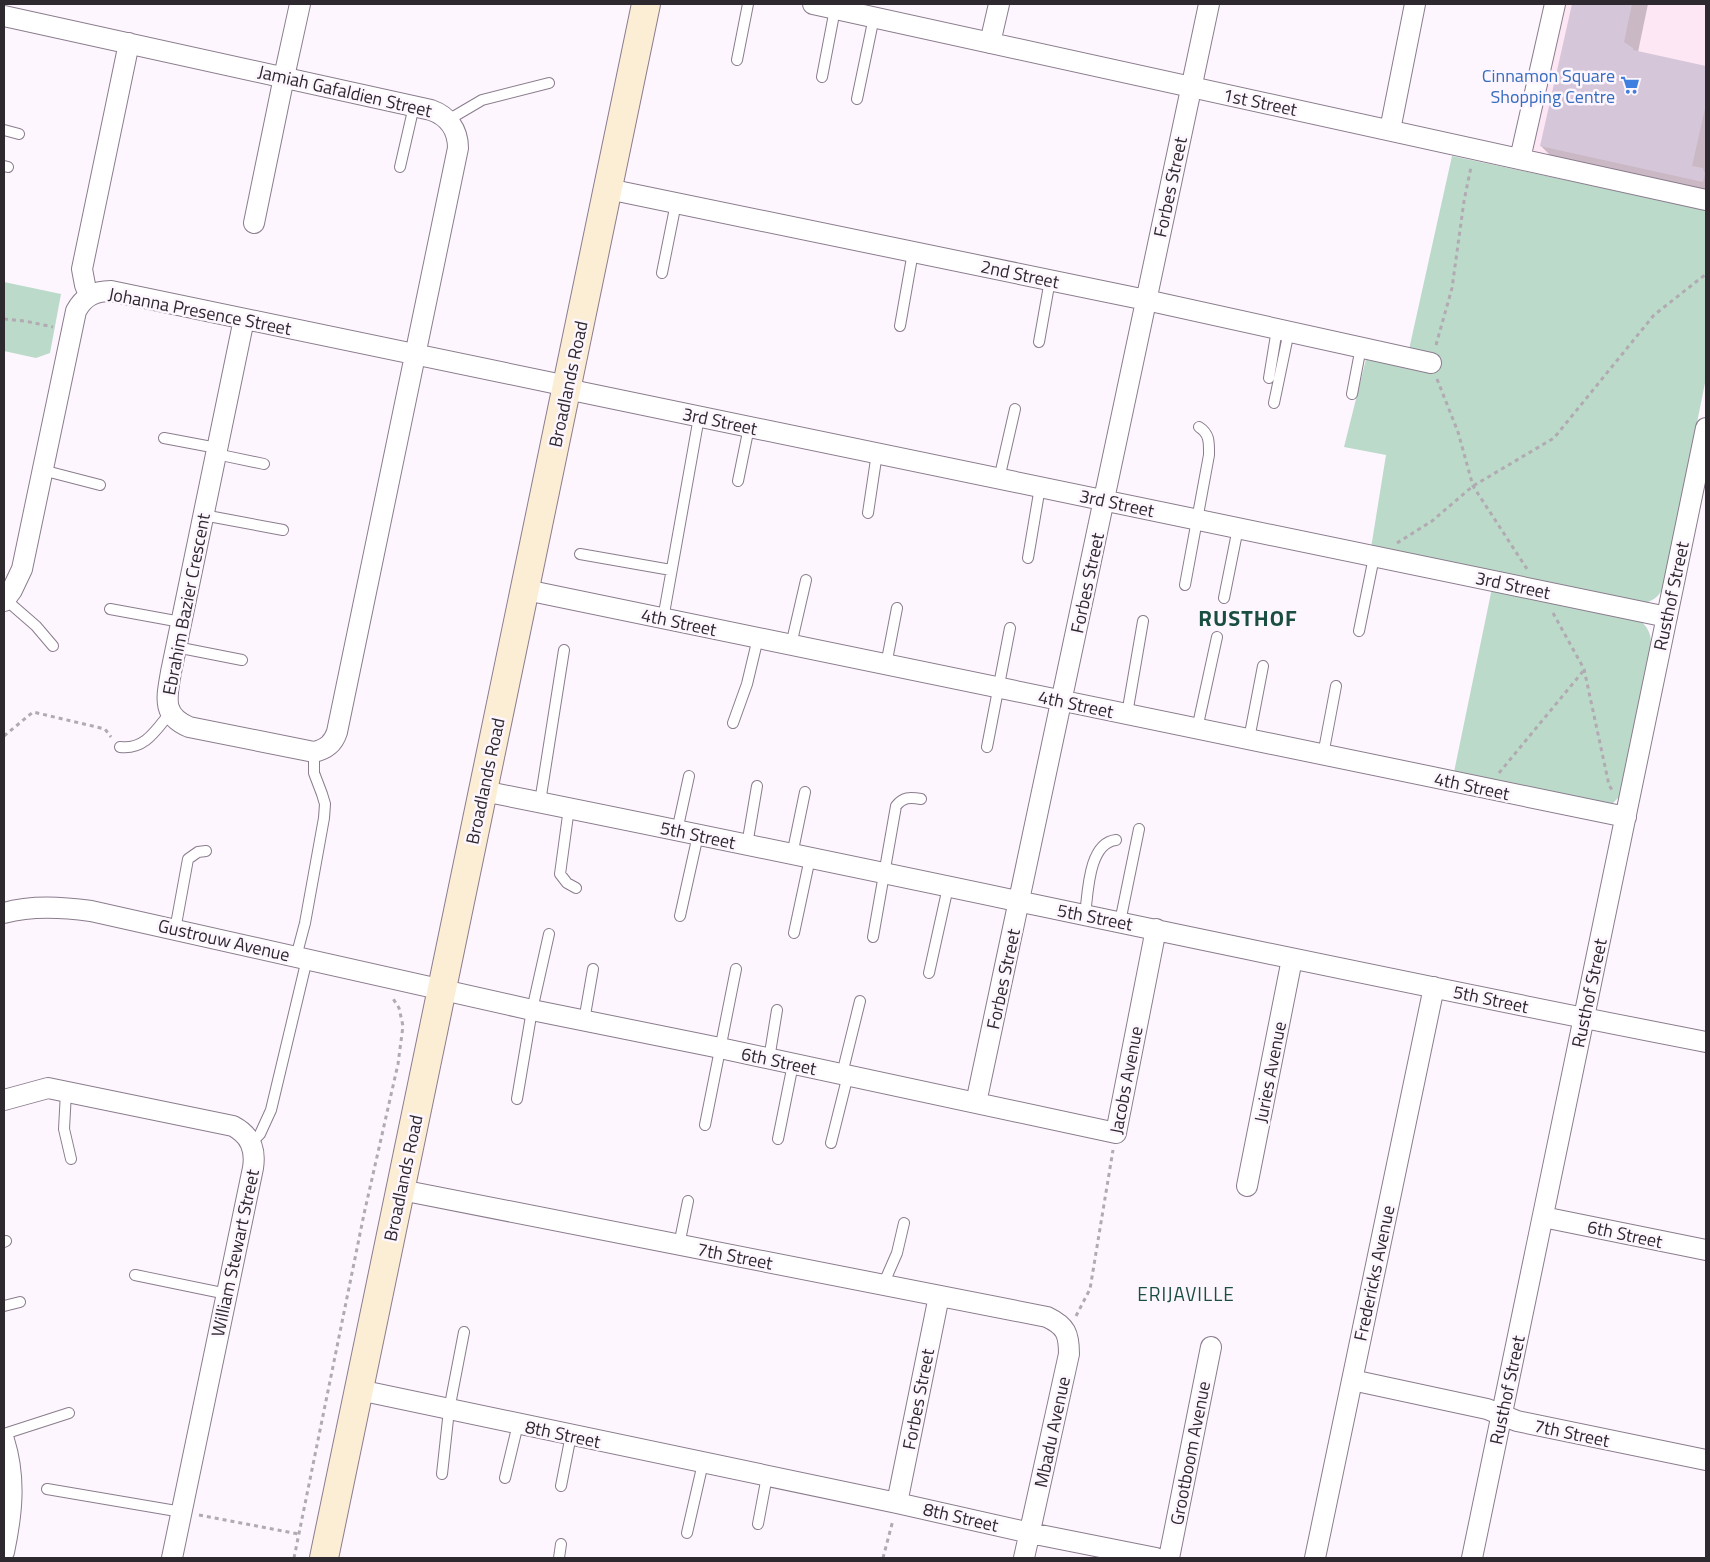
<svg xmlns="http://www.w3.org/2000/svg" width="1710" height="1562" viewBox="0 0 1710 1562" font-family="'Titillium Web',sans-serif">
	<rect width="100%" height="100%" fill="#fdf6fe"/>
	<path fill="#fde7f5" d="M1557 4H1706V200L1521 158Z"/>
	<path fill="#bbdac9" d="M1452 156 1706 210V378L1664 586C1660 595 1655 600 1645 603L1371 548 1386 455 1344 447 1367 355 1406 363Z
		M4 282 61 294 50 353 36 358 4 351Z
		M1492 588 1638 619C1647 626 1651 632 1651 644L1620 796 1613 803 1608 804 1454 772Z"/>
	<path fill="#0003" d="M1573 4H1648L1638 52 1706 67V192L1555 160 1541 146Z"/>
	<path fill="#d6c6d9" d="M1572 4H1632L1624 42 1633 48V50L1706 66V104L1692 166 1703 168 1705 174 1703 182 1540 146Z"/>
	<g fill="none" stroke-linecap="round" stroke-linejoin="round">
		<g stroke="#8b7c8e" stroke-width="12">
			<path id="service" d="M737 60 748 4
				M822 77 835 9
				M857 99 874 17
				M448 120 482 100 549 83
				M4 130 19 134
				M4 166 8 167
				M400 167 414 106
				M662 273 676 203
				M900 326 913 252
				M1039 342 1050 280
				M1269 378 1277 329
				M1352 394 1361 347
				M1274 403 1289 331
				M164 438 217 448
				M216 454 264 464
				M42 470 100 485
				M999 479 1015 409
				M738 481 749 427
				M868 513 877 453
				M203 515 283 530
				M580 554 671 570
				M1028 558 1040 487
				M1185 585 1209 455C1209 443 1210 434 1199 427
				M1224 598 1238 528
				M5 599 36 626 53 646
				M110 609 181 622
				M663 619 699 417
				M1359 631 1374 557
				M791 645 806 580
				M176 647 242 660
				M886 665 897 608
				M1127 714 1143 621
				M733 723 747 684 758 638
				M1197 729 1217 637
				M1249 739 1263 666
				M120 747C145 750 156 730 170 713
				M987 747 1010 628
				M1323 755 1336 686
				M540 802 564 650
				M569 808 560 874 567 883 576 888
				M677 831 689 776
				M747 845 757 786
				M792 855 805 792
				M1085 915C1088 894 1088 843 1116 840
				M680 916 698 835
				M1120 922 1139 829
				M175 930 188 859 198 852 206 851
				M794 933 810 858
				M873 937 896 806C903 797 910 797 921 799
				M296 957 305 923 324 818 325 804 322 794 314 773V752
				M929 973 948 887
				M584 1021 593 969
				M769 1059 777 1010
				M842 1074 860 1001
				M66 1092 64 1129 71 1159
				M517 1099 532 1010 549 934
				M705 1125 736 969
				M778 1139 793 1064
				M251 1143 260 1134 271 1110 307 959
				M831 1143 848 1075
				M4 1242 6 1241
				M679 1245 688 1201
				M135 1275 227 1294
				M883 1285 897 1253 904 1223
				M4 1306 20 1302
				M4 1434 69 1413
				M442 1474 449 1410 464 1332
				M505 1478 518 1424
				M561 1486 571 1435
				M47 1489 182 1512
				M758 1524 767 1476
				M687 1533 703 1463
				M559 1558 561 1544"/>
		</g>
		<g stroke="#8b7c8e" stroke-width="22">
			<path id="minor" d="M813 4 1706 200
				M4 16 431 110C448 116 458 130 458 148L337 732C333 744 326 749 314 752L189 727C161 715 167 697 171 672L244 319
				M990 43 999 4
				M1390 130 1415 4
				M1520 159 1555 4
				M608 189 1146 300 1431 363
				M254 223 284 77 300 4
				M89 295 85 285 82 269 129 43
				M526 590 1626 817
				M4 601 12 590 22 569 76 311C84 296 95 291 111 291L553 383 581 392 1667 617
				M483 791C891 872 1298 963 1706 1042
				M4 913C32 905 62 907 91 911L532 1010 720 1048 1116 1133 1156 929
				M4 1100 48 1088 233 1126C250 1135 256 1149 253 1168L172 1558
				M976 1103 1209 4
				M1247 1186 1292 959
				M401 1190 1047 1317C1066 1326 1069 1334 1069 1354L1024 1558
				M1543 1217 1706 1250
				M1352 1380 1487 1409 1517 1421 1706 1460
				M359 1390 897 1503 1030 1533 1156 1558
				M4 1440C16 1478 12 1514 4 1552
				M897 1503 939 1296
				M1169 1558 1211 1347
				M1315 1558 1434 987
				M1472 1558 1706 428"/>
		</g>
		<g stroke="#8b7c8e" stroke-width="30">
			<path id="secondary" d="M324 1558 646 4"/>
		</g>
		<path stroke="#b1aab2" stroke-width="3" stroke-dasharray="4 4" stroke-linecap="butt" d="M4 319 25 321 53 327
			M1436 345 1452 288 1464 201 1471 167
			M1437 379 1458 432 1473 486 1527 569
			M1397 543 1432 521 1473 486 1554 438 1654 315 1706 274
			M1553 613 1584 669 1609 785 1612 790
			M4 736 33 712 105 729 111 737
			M1499 773 1584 670
			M1076 1316 1090 1289 1113 1150
			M199 1515 299 1534
			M294 1558 364 1214 398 1064 403 1026 399 1008 392 997
			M883 1558 893 1520"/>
		<use href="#service" stroke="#fff" stroke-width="10"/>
		<use href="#minor" stroke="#fff" stroke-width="20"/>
		<use href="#secondary" stroke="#fcedd5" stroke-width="28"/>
	</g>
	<defs>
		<g id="supermarket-bare" transform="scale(1.5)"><path d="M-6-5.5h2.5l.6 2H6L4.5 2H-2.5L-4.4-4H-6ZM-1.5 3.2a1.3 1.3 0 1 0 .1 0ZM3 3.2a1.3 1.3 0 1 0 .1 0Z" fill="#3f7fe0" stroke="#fdf6fe" stroke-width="2.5" paint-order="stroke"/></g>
	</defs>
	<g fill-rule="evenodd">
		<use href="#supermarket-bare" x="1630" y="85"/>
	</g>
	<g text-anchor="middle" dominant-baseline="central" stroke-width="5" stroke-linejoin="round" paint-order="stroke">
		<g font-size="18" fill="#366cbe" stroke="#fdf6fe" text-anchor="end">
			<text x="1615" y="75">Cinnamon Square<tspan x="1615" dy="21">Shopping Centre</tspan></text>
		</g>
		<g font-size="18" fill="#2e282f" stroke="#fdf6fe">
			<text transform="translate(345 91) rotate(13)">Jamiah Gafaldien Street</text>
			<text transform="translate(1260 102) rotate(12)">1st Street</text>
			<text transform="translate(1170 187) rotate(-78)">Forbes Street</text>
			<text transform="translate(1020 274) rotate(12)">2nd Street</text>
			<text transform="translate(200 311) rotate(11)">Johanna Presence Street</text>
			<text transform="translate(568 384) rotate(-78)">Broadlands Road</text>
			<text transform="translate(720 421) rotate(12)">3rd Street</text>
			<text transform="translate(1117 503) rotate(12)">3rd Street</text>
			<text transform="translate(1087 583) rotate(-78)">Forbes Street</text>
			<text transform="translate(1513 585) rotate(12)">3rd Street</text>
			<text transform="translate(1671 596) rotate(-78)">Rusthof Street</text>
			<text transform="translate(186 604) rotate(-79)">Ebrahim Bazier Crescent</text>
			<text transform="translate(679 622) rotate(12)">4th Street</text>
			<text transform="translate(1076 704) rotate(12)">4th Street</text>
			<text transform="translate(485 781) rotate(-78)">Broadlands Road</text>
			<text transform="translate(1472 786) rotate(12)">4th Street</text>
			<text transform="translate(698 835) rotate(12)">5th Street</text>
			<text transform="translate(1095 917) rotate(11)">5th Street</text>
			<text transform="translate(224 940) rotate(13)">Gustrouw Avenue</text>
			<text transform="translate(1003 979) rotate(-78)">Forbes Street</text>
			<text transform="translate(1589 993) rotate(-78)">Rusthof Street</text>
			<text transform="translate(1491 999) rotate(12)">5th Street</text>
			<text transform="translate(779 1061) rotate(12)">6th Street</text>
			<text transform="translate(1270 1072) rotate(-79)">Juries Avenue</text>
			<text transform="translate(1126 1080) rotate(-79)">Jacobs Avenue</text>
			<text transform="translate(403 1178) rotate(-78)">Broadlands Road</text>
			<text transform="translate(1625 1234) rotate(12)">6th Street</text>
			<text transform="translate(235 1253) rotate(-78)">William Stewart Street</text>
			<text transform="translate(735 1256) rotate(11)">7th Street</text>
			<text transform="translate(1374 1273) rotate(-78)">Fredericks Avenue</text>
			<text transform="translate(1507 1390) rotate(-78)">Rusthof Street</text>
			<text transform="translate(918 1399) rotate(-79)">Forbes Street</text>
			<text transform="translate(1052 1432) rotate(-78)">Mbadu Avenue</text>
			<text transform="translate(1572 1433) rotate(12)">7th Street</text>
			<text transform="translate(563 1434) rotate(12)">8th Street</text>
			<text transform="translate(1190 1453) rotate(-79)">Grootboom Avenue</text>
			<text transform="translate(961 1517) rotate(13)">8th Street</text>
		</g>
		<g font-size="19" letter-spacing="1" fill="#1a4e40" stroke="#fdf6fe">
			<text x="1186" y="1293">ERIJAVILLE</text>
		</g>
		<g font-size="22" font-weight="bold" letter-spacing="1" fill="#1a4e40" stroke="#fdf6fe">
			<text x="1248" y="618">RUSTHOF</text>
		</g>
	</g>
	<rect width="1710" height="1562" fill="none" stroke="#2e282f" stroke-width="10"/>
</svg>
